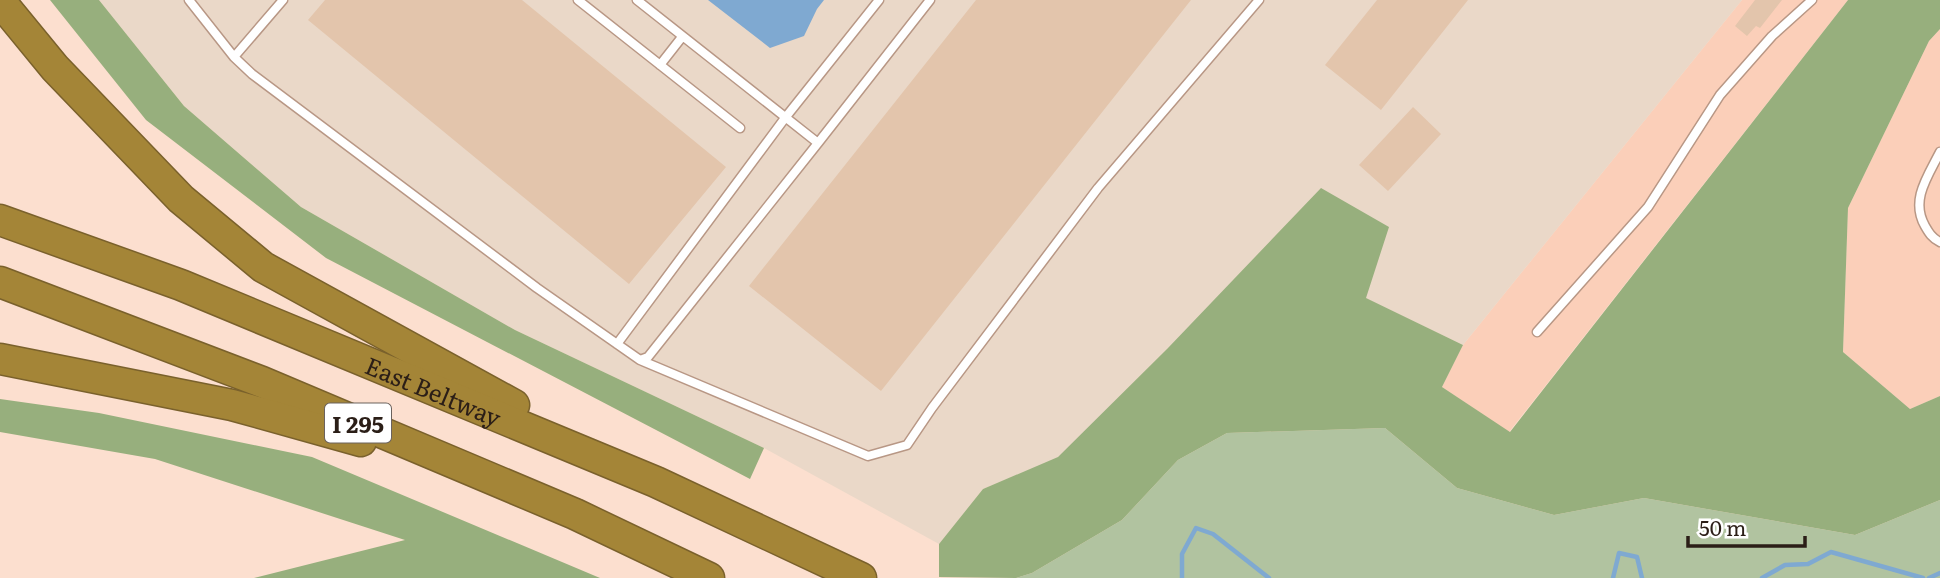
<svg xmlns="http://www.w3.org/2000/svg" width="1940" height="578" viewBox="0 0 1940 578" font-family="Literata,serif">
	<rect width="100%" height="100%" fill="#fcdfcf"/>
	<path fill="#fbcfb9" d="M1742 0H1848L1509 432 1442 387 1463 345Z
		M1940 29V396L1910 409 1843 352 1848 208 1929 41Z"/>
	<path fill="#ead8c8" d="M99 0H1742L1463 345 1365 298 1168 348 1058 458 983 489 939 544 764 448 515 330 301 207 184 106Z"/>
	<path fill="#b1c3a0" d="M1385 428 1457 488 1554 515 1644 498 1855 535 1940 500V578H1016L1032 573 1122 520 1178 460 1227 433Z"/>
	<path fill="#97af7d" d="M50 0H99L184 106 301 207 515 330 764 448 750 479 326 258 146 120Z
		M1848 0H1940V29L1929 41 1848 208 1843 352 1910 409 1940 396V500L1855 535 1644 498 1554 515 1457 488 1385 428 1227 433 1178 460 1122 520 1032 573 1016 578 939 577V544L983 489 1058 457 1168 348 1321 188 1389 227 1366 298 1463 345 1442 387 1510 432Z
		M0 399 99 413 312 457 600 578H254L405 540 155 459 0 432Z"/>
	<path fill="#7fa9d1" d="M708 0H824L817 9 804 36 770 48Z"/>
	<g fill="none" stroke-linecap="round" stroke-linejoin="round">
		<path stroke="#7fa9d1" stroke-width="4.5" d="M1182 578V554L1196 528 1213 534 1269 578
			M1613 578 1619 553 1637 557 1642 578
			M1762 578 1785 565 1808 564 1831 552 1923 578
			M1929 578 1940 573"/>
	</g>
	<path fill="#e3c5ac" d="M325 0H522L726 167 629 284 308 20Z
		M976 0H1191L881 391 749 286Z
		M1377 0H1468L1381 110 1325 65Z
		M1755 0H1782L1760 28 1756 26 1747 36 1735 26Z
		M1413 107 1441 134 1388 191 1359 165Z"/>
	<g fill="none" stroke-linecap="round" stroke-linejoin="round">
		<g stroke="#b89785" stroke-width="11">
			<path id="lane" d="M189 0 234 57 252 74 537 288 640 360 648 357 818 143 637 0
				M578 0 740 128
				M234 57 283 0
				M660 65 682 37
				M818 143 930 0
				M1940 152C1928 176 1910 200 1925 226 1929 233 1932 238 1940 242
				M1537 332 1648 207 1720 95 1772 36 1812 0
				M617 344 785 118 879 0
				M640 360 868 456 907 445 932 408 1098 188 1259 0"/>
		</g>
		<g stroke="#7a612c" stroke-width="33">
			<g id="highway">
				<path d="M0 1 55 68 181 199 263 267 514 405"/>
				<path id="s1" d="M0 220 181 285 656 482 861 578"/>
				<path d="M0 282 262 382 575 514 709 578"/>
				<path d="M0 359 232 405 361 441"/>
			</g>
		</g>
		<use href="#lane" stroke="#fff" stroke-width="8"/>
		<use href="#highway" stroke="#a48537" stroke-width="30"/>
	</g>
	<g text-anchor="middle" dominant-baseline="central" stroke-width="5" stroke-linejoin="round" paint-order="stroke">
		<rect fill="#fff" stroke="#6b625d" stroke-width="2" x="325" y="403.5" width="66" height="39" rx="5"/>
		<g font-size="23" font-weight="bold" fill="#2b1e17">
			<text x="358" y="423">I 295</text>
		</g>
		<g font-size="24" fill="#2b1e17" stroke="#fff">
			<text stroke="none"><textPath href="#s1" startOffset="466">East Beltway</textPath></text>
		</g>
	</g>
	<path d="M1688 536v10h117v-10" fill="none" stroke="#2b1e17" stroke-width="3.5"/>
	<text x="1699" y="536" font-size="21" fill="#2b1e17" stroke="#ffffff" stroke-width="5" paint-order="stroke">50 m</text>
</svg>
